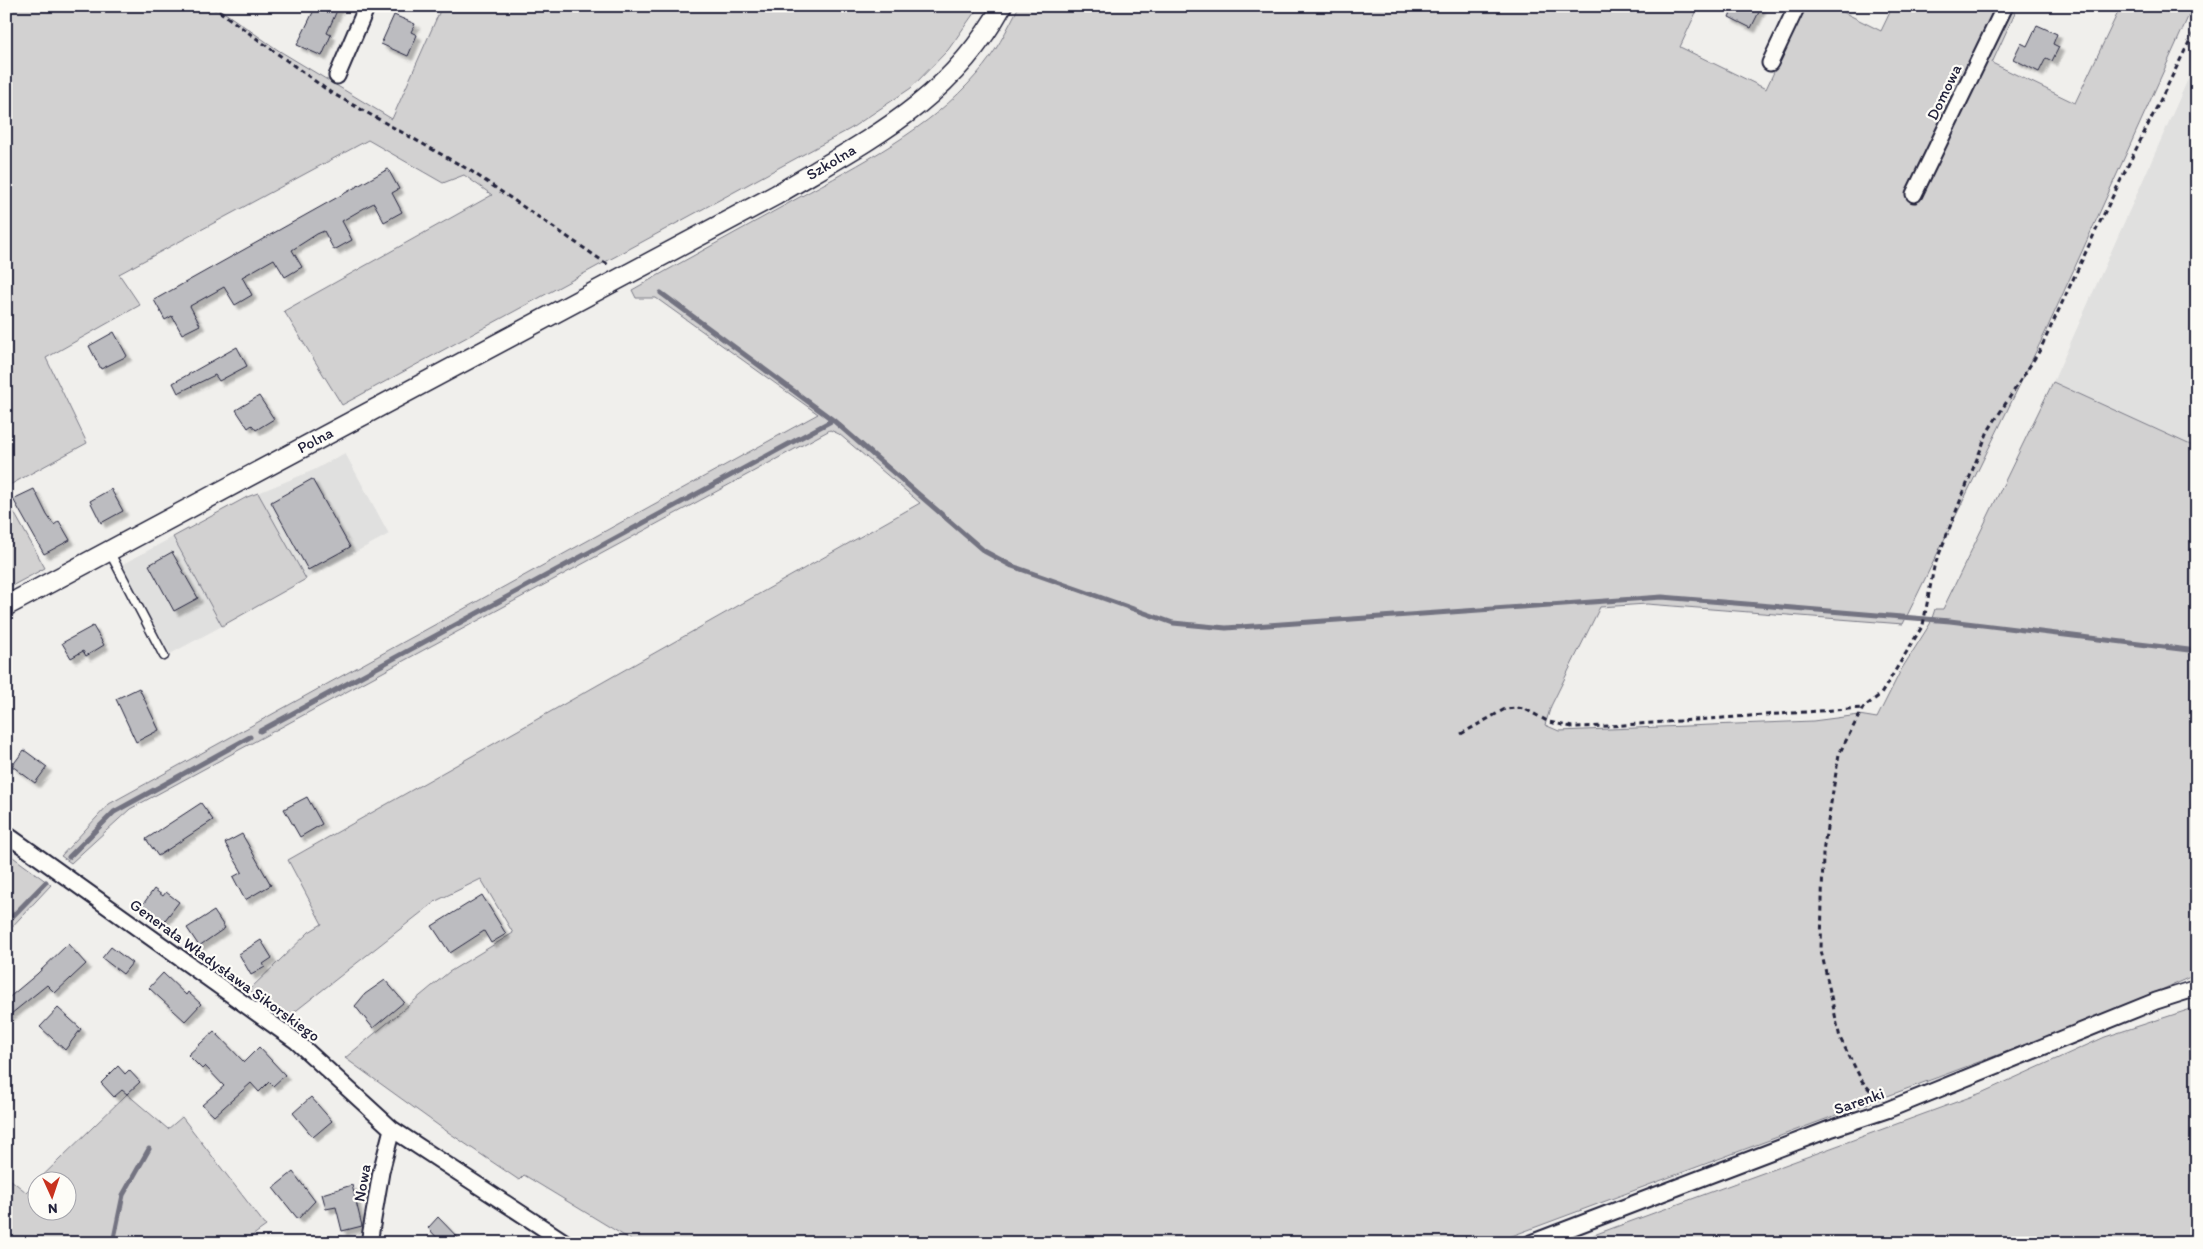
<svg xmlns="http://www.w3.org/2000/svg" width="2203" height="1249" viewBox="0 0 2203 1249" font-family="Itim,sans-serif">
	<defs>
		<filter id="shadow"><feDropShadow dx="4.5" dy="4.5" stdDeviation="1" flood-color="#0004"/></filter>
	</defs>
	<rect width="100%" height="100%" fill="#f0efec"/>
	<filter id="ink" filterUnits="userSpaceOnUse"><feTurbulence type="fractalNoise" baseFrequency=".02" numOctaves="2"/><feDisplacementMap in="SourceGraphic" scale="10" xChannelSelector="R" yChannelSelector="G"/><feConvolveMatrix kernelMatrix="1 2 1 2 8 2 1 2 1" color-interpolation-filters="sRGB"/></filter>
	<g filter="url(#ink)">
		<path fill="#e0e0df" d="M2197 59V448L2053 382Z
			M345 453 389 534 306 579 258 493 314 470Z
			M173 537 222 626 170 654 121 565Z"/>
		<path fill="#d2d1d1" stroke="#7a7a86" fill-rule="evenodd" d="M6 6H215L278 50 392 119 442 6H979L948 50 911 88 850 129 342 405 284 311 492 195 464 175 443 183 368 140 119 274 140 305 46 358 87 443 6 487Z
			M1019 6H1699L1680 47 1766 89 1805 6H1831L1881 31 1893 6H2018L1992 63 2075 103 2121 6H2193L2046 331 1903 624 1647 604 1600 607 1551 706 1545 725 1559 731 1813 721 1859 715 1877 718 1901 670 1930 624 1935 609H1943L2053 382 2197 448V974L2105 1015 1493 1243H636L524 1175 519 1180 442 1128 345 1058 449 972 513 933 481 879 436 901 288 1017 249 990 309 932 322 924 288 860 920 503 839 434 830 430 130 809 71 863 61 856 109 804 818 414 656 298H636L632 290C687 259 742 229 798 198 860 164 930 129 977 74 995 54 1007 30 1019 6Z
			M258 493 306 579 222 626 173 537 247 497Z
			M6 498 45 568 6 589Z
			M6 852 51 885 6 933Z
			M2197 1007V1243H1572L1981 1093 2105 1037Z
			M127 1094 168 1129 182 1117 266 1226 242 1243H6V1176L26 1192ZM38 1182H68V1212H38Z"/>
		<g fill="none" stroke-linecap="round" stroke-linejoin="round">
			<path stroke="#737381" stroke-width="5" d="M661 293 833 420 984 551 1012 566 1173 623 1226 628 1662 597 1950 621 2197 651
				M260 731 833 420
				M69 857 114 812 250 737
				M6 923 46 882
				M113 1243 123 1195 149 1149"/>
		</g>
		<path fill="#bcbcc0" stroke="#22223b" filter="url(#shadow)" d="M316 6H339L327 33 331 35 322 56 297 45Z
			M1734 6H1762L1751 28 1729 17Z
			M394 15 415 24 411 32 417 35 408 56 381 44Z
			M2037 25 2057 34 2053 44 2059 47 2052 61 2046 58 2039 72 2013 59 2021 43 2027 46Z
			M388 169 399 189 392 193 402 212 384 222 374 203 366 207 342 221 352 240 334 250 324 231 317 234 292 250 302 267 285 277 274 259 242 277 252 295 235 305 224 287 190 306 200 325 182 334 172 316 165 320 154 300Z
			M114 332 127 356 101 369 89 346Z
			M237 347 247 366 219 381 215 375 178 393 173 383Z
			M259 396 274 419 256 430 252 425 248 428 236 410Z
			M312 479 350 547 308 570 271 502Z
			M34 489 47 515 54 525 59 521 70 540 44 554 13 499Z
			M111 489 123 511 101 523 90 501Z
			M172 552 198 598 174 611 149 565Z
			M93 626 104 645 86 656 83 651 71 658 62 643Z
			M139 688 159 730 136 742 116 699Z
			M24 750 47 767 35 783 12 766Z
			M307 797 322 824 300 837 284 809Z
			M201 803 213 820 158 856 146 839Z
			M242 834 271 885 245 900 233 877 242 872 225 843Z
			M154 889 163 896 166 892 179 902 162 924 141 907Z
			M482 895 506 934 491 943 484 931 450 953 432 926Z
			M214 911 225 928 199 946 187 928Z
			M261 940 272 958 263 964 265 967 251 975 239 954Z
			M68 944 86 964 55 993 47 985 6 1018V1000L37 974Z
			M111 947 132 963 123 974 102 958Z
			M163 973 186 995 188 992 201 1004 185 1021 149 988Z
			M385 980 404 1002 373 1028 355 1006 365 994Z
			M58 1008 81 1029 65 1050 40 1027Z
			M214 1031 244 1062 259 1047 285 1075 273 1086 269 1082 259 1092 251 1083 214 1116 202 1105 224 1086 205 1066 202 1069 188 1055Z
			M118 1066 125 1074 129 1070 140 1082 127 1094 122 1090 114 1097 101 1083Z
			M311 1097 332 1121 313 1137 293 1113Z
			M293 1172 315 1201 298 1219 273 1188Z
			M352 1185 362 1226 342 1231 336 1207 326 1209 322 1194Z
			M438 1217 463 1243H442L428 1228Z"/>
		<g fill="none" stroke-linecap="round" stroke-linejoin="round">
			<g stroke="#22223b" stroke-width="11">
				<path id="service" d="M109 551 164 656"/>
			</g>
			<g stroke="#22223b" stroke-width="19">
				<path id="minor" d="M1770 63 1797 6
					M337 76 367 6
					M1914 194 2005 6
					M6 834 296 1041 392 1129 566 1243
					M369 1243 381 1172 392 1129
					M1531 1243 1830 1129 1887 1110 2156 1001 2197 988"/>
			</g>
			<g stroke="#22223b" stroke-width="22">
				<path id="tertiary" d="M6 606 776 195C866 141 949 102 1002 6"/>
			</g>
			<path stroke="#22223b" stroke-width="3" stroke-dasharray="5 4" stroke-linecap="butt" d="M212 6 330 92 471 171 610 266
				M1461 734 1505 709 1517 708 1525 709 1549 722 1572 727 1610 726 1862 708
				M1876 1097 1862 1081 1840 1038 1821 950 1823 852 1839 754 1863 708 1881 694 1923 625 1934 567 1988 431 2040 350 2098 226 2197 26"/>
			<use href="#service" stroke="#fdfcf7" stroke-width="8"/>
			<use href="#minor" stroke="#fdfcf7" stroke-width="15"/>
			<use href="#tertiary" stroke="#fdfcf7" stroke-width="19"/>
		</g>
	</g>
	<g text-anchor="middle" dominant-baseline="central" stroke-width="4.5" stroke-linejoin="round" paint-order="stroke">
		<g font-size="16" fill="#22223b" stroke="#fdfcf7">
			<text transform="translate(1944 92) rotate(-64)">Domowa</text>
			<text transform="translate(831 162) rotate(-31)">Szkolna</text>
			<text transform="translate(315 440) rotate(-28)">Polna</text>
			<text transform="translate(225 970) rotate(36)">Generała Władysława Sikorskiego</text>
			<text transform="translate(1859 1101) rotate(-19)">Sarenki</text>
			<text transform="translate(362 1183) rotate(-80)">Nowa</text>
		</g>
	</g>
	<rect width="2203" height="1249" fill="none" stroke="#fdfcf7" stroke-width="25"/>
	<rect x="12" y="12" width="2178" height="1224" fill="none" stroke="#22223b" stroke-width="2" filter="url(#ink)"/>
	<g transform="translate(52 1196) rotate(177)"><circle r="24" fill="#fdfcf7" stroke="#a5a5ac"/>
	<path d="M0-4L9 19L0 12L-9 19Z" fill="#c8321e"/>
	<text y="-8" font-size="14" font-weight="bold" text-anchor="middle" fill="#22223b">N</text>
	</g>
</svg>
